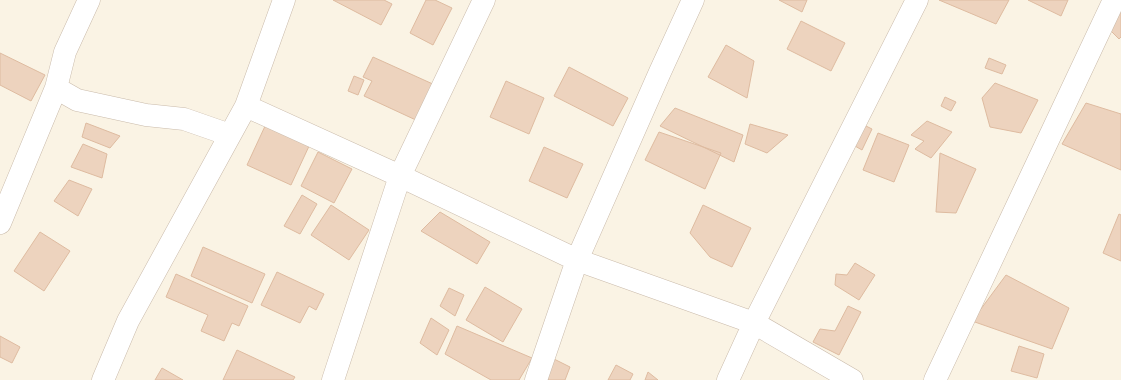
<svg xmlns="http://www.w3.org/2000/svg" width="1121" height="380" viewBox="0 0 1121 380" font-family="'Fira Sans Condensed',sans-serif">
	<rect width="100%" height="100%" fill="#faf3e4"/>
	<path fill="#edd3be" stroke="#debba0" d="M333 0H384L392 4 381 25Z
		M426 0H435L452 8 433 45 410 33Z
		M779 0H807L802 12Z
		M939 0H1009L996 24Z
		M1028 0H1068L1061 16Z
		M1121 11V37L1119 39 1108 28Z
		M801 21 845 43 831 71 787 49Z
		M726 45 754 61 747 98 708 77Z
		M0 53 45 75 31 101 0 85Z
		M373 57 435 85 418 121 364 96 372 81 363 77Z
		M989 58 1006 65 1002 74 985 68Z
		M569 67 628 98 613 126 554 96Z
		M354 76 364 80 358 95 348 91Z
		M506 81 544 98 529 134 490 117Z
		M995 83 1038 100 1021 133 990 127 982 98Z
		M945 97 956 102 951 111 941 106Z
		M1086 103 1121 114V170L1062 144Z
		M675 108 743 135 734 162 660 126Z
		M927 121 952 132 931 158 915 149 924 141 911 135Z
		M86 123 120 136 110 148 82 137Z
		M266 124 310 144 291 185 247 165Z
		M750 124 788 135 767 153 745 144Z
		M864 125 872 129 862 150 855 146Z
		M659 132 721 153 705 189 645 160Z
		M878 133 909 145 894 182 863 170Z
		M83 144 107 154 102 178 71 167Z
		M544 147 583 164 567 198 529 181Z
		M318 152 352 169 334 203 301 186Z
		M940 153 976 169 956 213 936 212Z
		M69 180 92 189 78 216 54 201Z
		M302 195 317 204 300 234 284 226Z
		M331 205 369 230 349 260 311 235Z
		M703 205 751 228 732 267 710 257 690 233Z
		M440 212 490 242 477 264 421 231Z
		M1119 214 1121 215V261L1103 253Z
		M40 232 70 251 44 291 14 271Z
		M203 247 265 274 252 303 191 276Z
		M855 263 875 275 859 300 835 285 836 274 847 275Z
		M277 272 324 294 316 310 309 306 300 323 261 305Z
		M176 274 248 306 239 326 232 323 224 341 201 331 208 315 166 297Z
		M1006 275 1069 308 1052 349 972 321Z
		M485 287 522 309 503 342 466 320Z
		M449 288 464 295 455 316 440 306Z
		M848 306 861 312 839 355 813 342 820 329 835 331Z
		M431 318 449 330 437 355 420 343Z
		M457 326 532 358 519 380H491L445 354Z
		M0 336 20 347 12 363 0 357Z
		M1019 346 1044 354 1037 378 1011 371Z
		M237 350 295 377 293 380H223Z
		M550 357 570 367 565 380H549L543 376Z
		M616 365 633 374 630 380H608Z
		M162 368 183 380H155Z
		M648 372 658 380H645Z"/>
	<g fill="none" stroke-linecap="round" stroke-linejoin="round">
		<g stroke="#cabbab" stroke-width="23">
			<path id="minor" d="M56 88 65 52 89 0
				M246 106 284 0
				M0 223 56 88 77 100 146 115 184 119 230 135
				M103 380 128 321 246 106 400 176 577 260 754 323 852 380
				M333 380 400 176 484 0
				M536 380 577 260 660 72 693 0
				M728 380 754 323 917 0
				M935 380 1114 0"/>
		</g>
		<use href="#minor" stroke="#fff" stroke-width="22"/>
	</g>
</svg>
